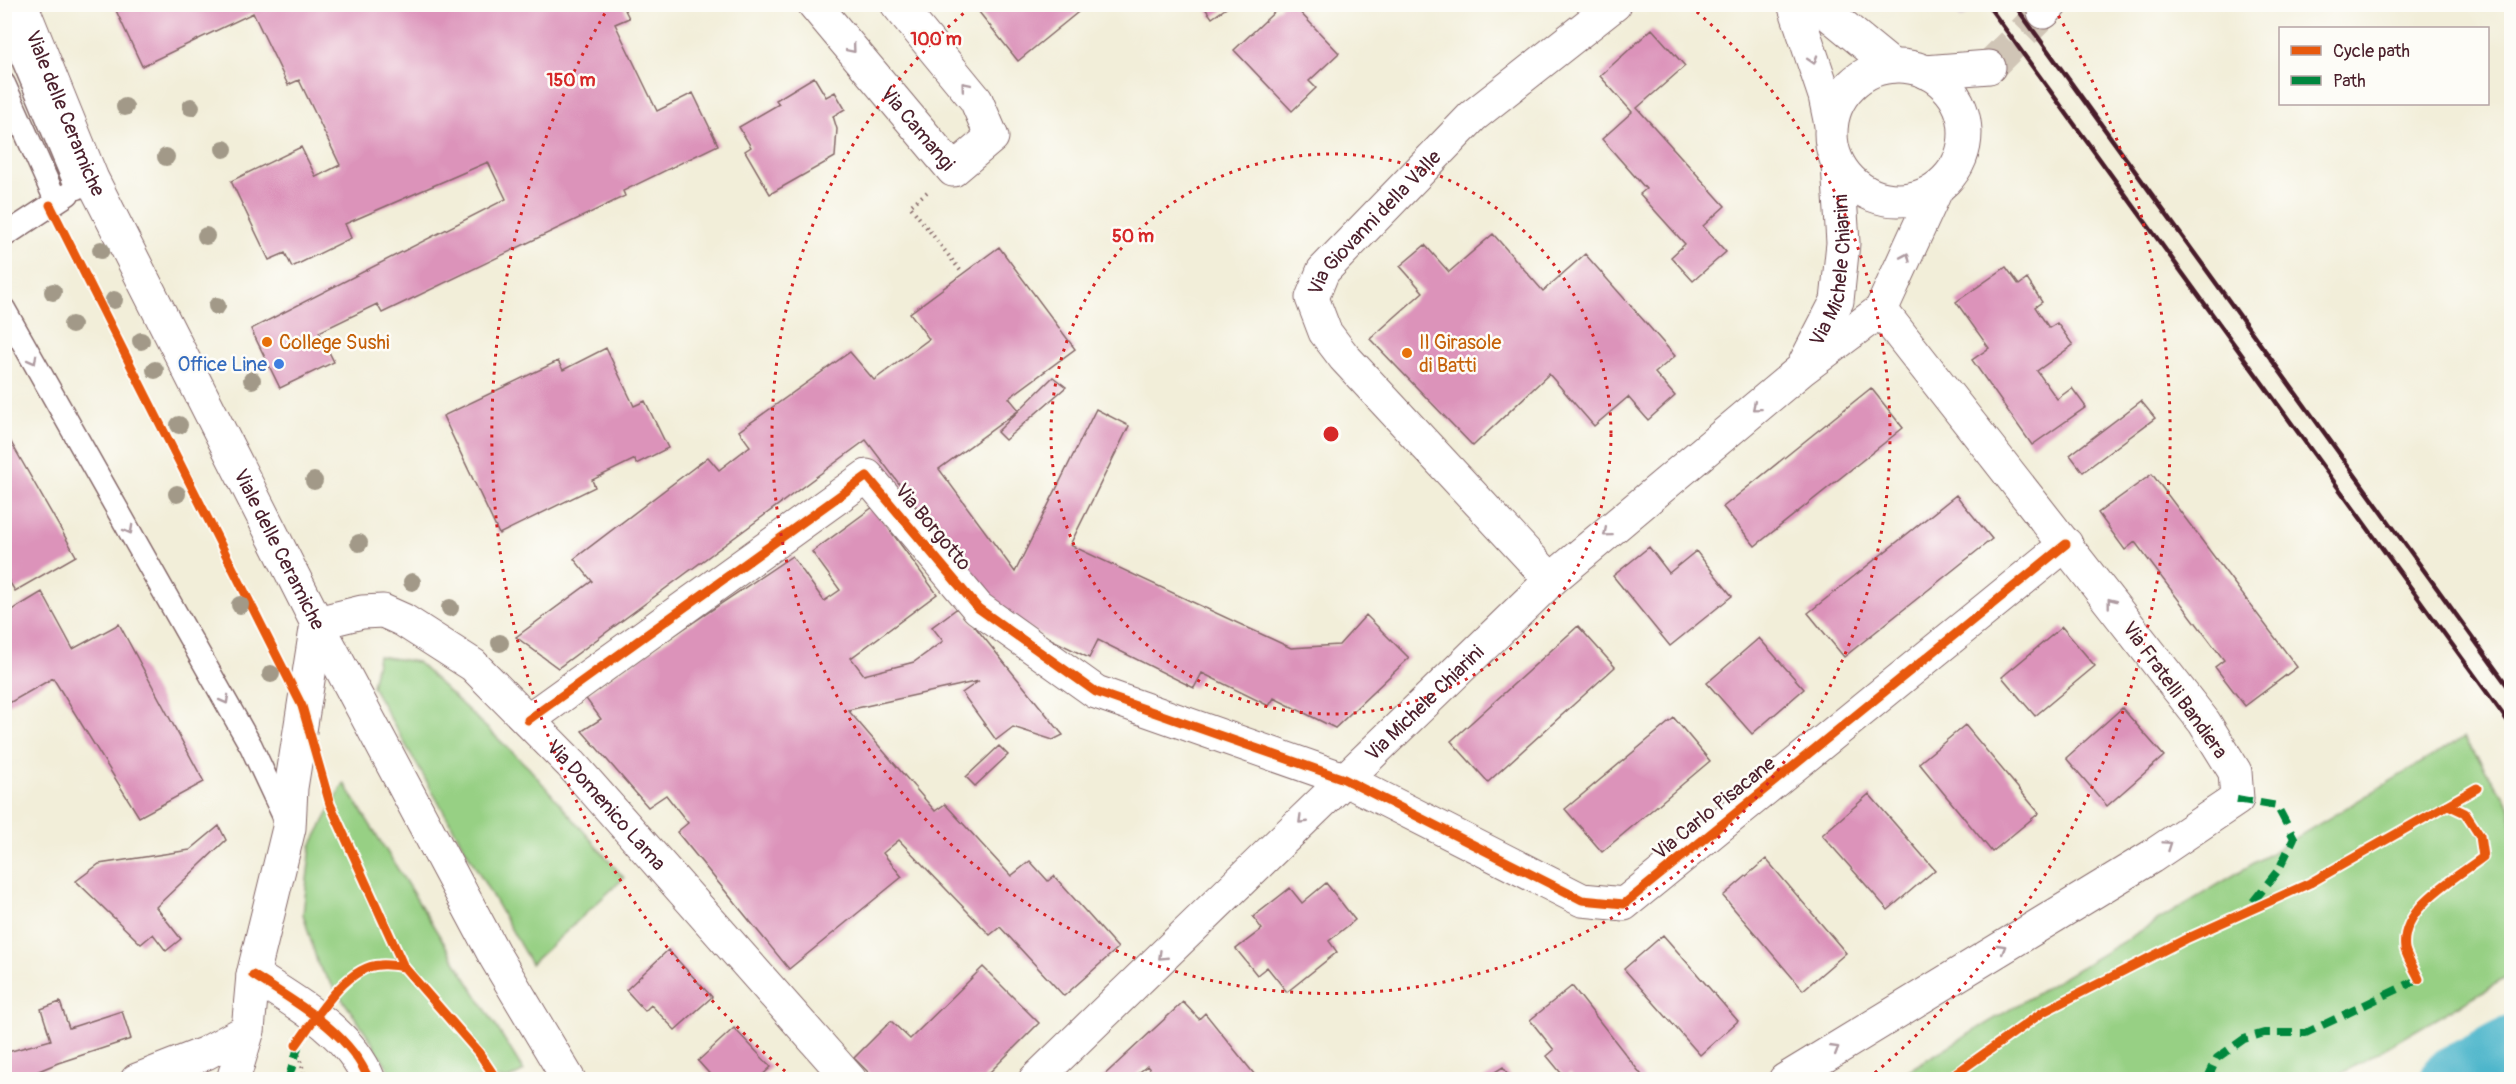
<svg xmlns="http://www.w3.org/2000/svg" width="2516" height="1084" viewBox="0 0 2516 1084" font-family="Pangolin,sans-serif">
	<rect width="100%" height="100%" fill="#fdfcf7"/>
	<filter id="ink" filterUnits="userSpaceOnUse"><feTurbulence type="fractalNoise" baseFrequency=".0167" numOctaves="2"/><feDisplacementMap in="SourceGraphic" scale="12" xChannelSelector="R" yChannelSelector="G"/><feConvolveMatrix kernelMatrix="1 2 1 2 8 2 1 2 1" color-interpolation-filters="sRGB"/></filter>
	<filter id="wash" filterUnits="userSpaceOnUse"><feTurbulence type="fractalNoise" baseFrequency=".008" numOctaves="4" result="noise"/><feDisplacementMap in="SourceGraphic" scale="24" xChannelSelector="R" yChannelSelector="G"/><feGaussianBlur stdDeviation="1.35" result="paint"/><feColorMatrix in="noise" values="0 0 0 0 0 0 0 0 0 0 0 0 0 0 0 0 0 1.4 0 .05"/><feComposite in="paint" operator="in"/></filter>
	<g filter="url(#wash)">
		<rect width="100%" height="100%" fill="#f2eed9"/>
		<path fill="#d0bdcd" d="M1951 5H1982L1961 19Z"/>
		<path fill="#97d084" stroke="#707858" stroke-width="1.5" d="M378 656 417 662 529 768 624 878 531 964 372 686Z
			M2464 737 2511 808V975L2332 1079H1894Z
			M344 783 524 1071 509 1079H395L364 1030 318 965 303 914 311 846Z"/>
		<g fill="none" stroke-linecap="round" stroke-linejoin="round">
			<path stroke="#4db6cb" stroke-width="68" d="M2454 1080 2512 1050"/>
		</g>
		<g id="blocks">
			<path fill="#dc93ba" d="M113 4H622L629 18 615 24 657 111 693 93 718 145 623 191 625 196 382 313 377 304 319 332 334 362 280 388 251 329 506 199 488 162 345 224 351 238 292 267 285 253 269 260 231 181 301 147 316 177 340 165 299 80 288 85 253 13 142 66Z
				M988 4H1088L1018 61 979 12Z
				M1202 4H1232L1212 18Z
				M1283 4H1292L1339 53 1309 81 1316 88 1292 111 1234 50Z
				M1652 29 1685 66 1637 108 1725 206 1703 226 1726 252 1693 281 1671 257 1685 244 1640 194 1646 189 1602 139 1632 112 1600 76Z
				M814 77 826 97 835 92 845 109 833 116 837 129 835 157 770 194 745 151 751 147 739 127 779 104 776 100Z
				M4 117 13 137 4 140Z
				M1493 234 1543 291 1585 254 1675 356 1655 373 1675 396 1648 420 1628 397 1594 426 1549 374 1473 446 1370 339 1423 292 1400 266 1425 245 1449 272Z
				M999 247 1075 349 1009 398 1019 410 939 469 1015 572 1096 409 1129 426 1070 545 1291 648 1339 645 1366 615 1409 658 1335 728 1274 698 1269 706 1202 673 1194 688 1098 640 1089 658 996 612 866 440 558 668 516 637 592 581 574 559 708 457 719 470 750 446 739 431 850 352 874 380 929 339 910 313Z
				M2006 267 2019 285 2027 279 2042 302 2035 307 2049 328 2057 323 2073 345 2037 371 2057 399 2072 388 2086 407 2032 445 1972 360 1989 348 1956 302Z
				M606 348 634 406 645 401 668 448 636 464 635 459 592 480 595 487 499 534 443 416 558 361 563 370Z
				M1053 377 1066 387 1005 440 997 432Z
				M1871 388 1903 428 1755 546 1723 507Z
				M2141 401 2155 418 2083 472 2070 455Z
				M4 430 76 556 15 591 4 573Z
				M2152 474 2297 667 2245 706 2215 667 2224 660 2135 542 2125 550 2098 513Z
				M1956 495 1992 539 1844 657 1808 613Z
				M873 507 937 594 851 658 864 675 914 662 943 641 932 627 959 607 1063 735 1053 740 1013 727 996 740 962 693 979 681 848 710 935 811 945 804 1011 876 1030 861 1048 881 1054 876 1118 948 1064 996 1000 927 990 935 899 840 883 853 902 877 789 969 677 832 688 823 666 795 648 807 582 731 601 719 584 696 792 556 824 601 840 590 812 552Z
				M1649 547 1669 573 1696 551 1732 596 1670 646 1613 576Z
				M42 592 73 649 119 624 204 782 139 817 53 678 4 706V615Z
				M1578 626 1615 667 1488 782 1451 741Z
				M2062 627 2095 666 2035 716 2002 677Z
				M1759 638 1804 689 1752 734 1707 683Z
				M2122 708 2164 756 2107 806 2066 758Z
				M1674 718 1710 761 1602 852 1565 809Z
				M1965 725 2039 813 1992 852 1919 763Z
				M999 746 1008 755 975 786 966 777Z
				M1869 794 1935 870 1888 910 1822 835Z
				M219 826 226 840 156 907 181 939 166 951 153 934 141 944 76 881 99 864 190 850Z
				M1766 859 1846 953 1803 990 1723 896Z
				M1326 883 1355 920 1329 941 1337 952 1287 992 1267 967 1257 975 1236 949 1262 929 1253 917 1290 888 1302 903Z
				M1663 935 1738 1021 1700 1055 1624 969Z
				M668 950 712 997 675 1030 651 1005 645 1011 626 990Z
				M983 967 1039 1023 982 1080H876L854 1058 891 1021 910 1039Z
				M1572 986 1644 1078 1642 1080H1575L1570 1073 1565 1078 1547 1056 1554 1050 1530 1020Z
				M60 1002 69 1028 122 1011 131 1039 58 1063 17 1080H4V1053L51 1040 41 1009Z
				M1183 1002 1199 1019 1205 1013 1259 1080H1159L1147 1066 1130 1080H1099Z
				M734 1028 771 1067 757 1080H715L698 1061Z
				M1503 1067 1512 1080H1482Z"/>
		</g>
	</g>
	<g filter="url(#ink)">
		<use href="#blocks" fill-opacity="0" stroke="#856768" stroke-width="1.5"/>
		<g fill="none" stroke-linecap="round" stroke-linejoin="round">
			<path stroke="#d0c5b6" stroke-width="33" stroke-dasharray="33 16" stroke-linecap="butt" d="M1989 67 2044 12"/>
			<g stroke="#856768" stroke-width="25">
				<path id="lane" d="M4 15 77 188
					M4 84 56 201
					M4 236 68 194
					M4 309 251 746 287 823"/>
			</g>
			<g stroke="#856768" stroke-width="35">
				<g id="street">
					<path id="s1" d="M814 4 953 170 992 137 976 100 897 4"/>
					<path d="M1794 4 1825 96 1831 125"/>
					<path d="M1820 4 1831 16 1892 66"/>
					<path d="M2044 12 2051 4"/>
					<circle cx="1898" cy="133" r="67"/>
					<path d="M1925 72 1989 67"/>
					<path id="s2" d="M1805 363 1837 301 1843 243 1838 164"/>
					<path id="s3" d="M1551 580 1344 357 1325 332 1312 298 1323 271 1473 116 1615 4"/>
					<path id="s4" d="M317 623 362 612 383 611 403 620 473 665 571 764 850 1080"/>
					<path d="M528 720 867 476 978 608 1096 692 1344 779 1582 900 1624 904 2066 544"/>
					<path d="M137 1080 206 1053 248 1030"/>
					<path id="s5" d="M1035 1080 1551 580 1801 370 1881 310 1937 188"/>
					<path d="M1785 1080 2151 857 2237 799 2235 772 2204 722 1881 310"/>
				</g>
			</g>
			<g stroke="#856768" stroke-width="35">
				<g id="secondary">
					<path id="s6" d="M21 4 92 179 317 623 495 956 569 1080"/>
					<path d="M253 975C295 1002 350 1032 369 1080"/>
					<path d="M233 1080 248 1030 253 975 289 828 291 788 317 623"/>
				</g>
			</g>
			<path stroke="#856768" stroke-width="4" stroke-dasharray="1.5 4.5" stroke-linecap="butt" d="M927 192 910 206 963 274
				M297 1049 306 1080"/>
			<use href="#lane" stroke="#fff" stroke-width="22"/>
			<use href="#street" stroke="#fff" stroke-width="33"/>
			<use href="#secondary" stroke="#fff" stroke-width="33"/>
			<path stroke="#4a1f2b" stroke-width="4.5" d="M1987 4 2512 727
				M2014 4 2512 692"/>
			<path stroke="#00873e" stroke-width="8" stroke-dasharray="15 8" stroke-linecap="butt" d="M2237 799 2277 806 2294 838 2279 869 2249 907
				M288 1080 300 1041
				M2207 1080 2217 1058 2244 1039 2264 1033H2306L2419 979 2416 974"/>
			<g stroke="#fdfcf7" stroke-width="13">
				<path id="cycleway" d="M50 205 302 706 330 804 404 967 479 1053 497 1080
					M528 720 867 476 978 608 1096 692 1344 779 1582 900 1624 904 2066 544
					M253 975C295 1002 350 1032 369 1080
					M2419 979C2415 970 2407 958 2405 949 2399 908 2456 878 2483 857L2480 836 2465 813 2448 805
					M296 1045C315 1019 346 966 380 965 388 964 397 966 404 967
					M1947 1080 2043 1012 2186 939 2310 883 2477 788"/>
			</g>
			<use href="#cycleway" stroke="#e8590c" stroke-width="9"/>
		</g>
		<g fill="#a29988">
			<circle cx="125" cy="107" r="9"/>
			<circle cx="191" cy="107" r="9"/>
			<circle cx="224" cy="149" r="9"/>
			<circle cx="166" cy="157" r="9"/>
			<circle cx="206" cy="236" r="9"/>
			<circle cx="101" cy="250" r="9"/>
			<circle cx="53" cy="292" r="9"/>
			<circle cx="114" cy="300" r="9"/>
			<circle cx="217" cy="306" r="9"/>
			<circle cx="72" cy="325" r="9"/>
			<circle cx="141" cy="341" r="9"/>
			<circle cx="155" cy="370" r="9"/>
			<circle cx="252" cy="380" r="9"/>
			<circle cx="179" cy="425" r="9"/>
			<circle cx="314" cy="481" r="9"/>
			<circle cx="177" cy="494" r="9"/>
			<circle cx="359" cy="543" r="9"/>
			<circle cx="412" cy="582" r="9"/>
			<circle cx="240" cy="605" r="9"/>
			<circle cx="450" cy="608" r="9"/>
			<circle cx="500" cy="643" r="9"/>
			<circle cx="271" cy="674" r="9"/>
		</g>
		<defs><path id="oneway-chevron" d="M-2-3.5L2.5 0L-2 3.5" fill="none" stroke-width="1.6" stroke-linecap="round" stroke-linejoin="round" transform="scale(1.5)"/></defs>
		<g stroke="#ae9aa0">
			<use href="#oneway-chevron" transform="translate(852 49) rotate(50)"/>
			<use href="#oneway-chevron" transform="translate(1813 60) rotate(72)"/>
			<use href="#oneway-chevron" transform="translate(965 86) rotate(-130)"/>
			<use href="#oneway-chevron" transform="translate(1906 257) rotate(-66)"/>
			<use href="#oneway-chevron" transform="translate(33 360) rotate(61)"/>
			<use href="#oneway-chevron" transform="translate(1756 407) rotate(140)"/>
			<use href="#oneway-chevron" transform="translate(129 530) rotate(61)"/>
			<use href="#oneway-chevron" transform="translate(1607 533) rotate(140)"/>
			<use href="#oneway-chevron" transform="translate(2111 602) rotate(-128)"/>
			<use href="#oneway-chevron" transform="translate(225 700) rotate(61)"/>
			<use href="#oneway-chevron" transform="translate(1302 820) rotate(136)"/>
			<use href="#oneway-chevron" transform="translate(2168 845) rotate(-34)"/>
			<use href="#oneway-chevron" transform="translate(2002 948) rotate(-31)"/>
			<use href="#oneway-chevron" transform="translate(1162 956) rotate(136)"/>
			<use href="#oneway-chevron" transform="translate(1835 1049) rotate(-31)"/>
		</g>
	</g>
	<g fill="none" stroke="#d62828" stroke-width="3" stroke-dasharray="3 6">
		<circle cx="1331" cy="434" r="280"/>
		<path d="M1690 6A559 559 0 1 1 972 6"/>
		<path d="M792 1077A839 839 0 0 1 608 8M2054 8A839 839 0 0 1 1870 1077"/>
	</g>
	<g fill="#e8710a" stroke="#fdfcf7" stroke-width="2">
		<circle cx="267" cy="342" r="6"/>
		<circle cx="1407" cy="353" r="6"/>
	</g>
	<circle fill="#3f7fe0" stroke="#fdfcf7" stroke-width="2" cx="279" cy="364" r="6"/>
	<g text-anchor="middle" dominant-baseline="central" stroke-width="5" stroke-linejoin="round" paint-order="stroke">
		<g font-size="20" fill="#4a1f2b" stroke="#fdfcf7">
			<text stroke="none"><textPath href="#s6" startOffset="118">Viale delle Ceramiche</textPath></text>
			<text stroke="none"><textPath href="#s1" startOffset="162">Via Camangi</textPath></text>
			<text stroke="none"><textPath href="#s3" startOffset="471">Via Giovanni della Valle</textPath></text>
			<text stroke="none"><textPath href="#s2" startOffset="99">Via Michele Chiarini</textPath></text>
			<text transform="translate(933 527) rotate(50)">Via Borgotto</text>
			<text stroke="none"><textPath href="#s6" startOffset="604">Viale delle Ceramiche</textPath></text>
			<text transform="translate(2175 690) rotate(54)">Via Fratelli Bandiera</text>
			<text stroke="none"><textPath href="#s5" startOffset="542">Via Michele Chiarini</textPath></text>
			<text stroke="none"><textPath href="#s4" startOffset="366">Via Domenico Lama</textPath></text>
			<text transform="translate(1714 808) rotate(-39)">Via Carlo Pisacane</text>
		</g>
		<g font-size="20" fill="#c56008" stroke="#fdfcf7" text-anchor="start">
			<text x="279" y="342">College Sushi</text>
			<text x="1419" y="342">Il Girasole<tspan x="1419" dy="23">di Batti</tspan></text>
		</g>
		<g font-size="20" fill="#366cbe" stroke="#fdfcf7" text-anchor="end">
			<text x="267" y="364">Office Line</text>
		</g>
	</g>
	<circle cx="1331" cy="434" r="9" fill="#d62828" stroke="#fdfcf7" stroke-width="3"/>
	<g font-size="18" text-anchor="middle" font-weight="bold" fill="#d62828" stroke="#fdfcf7" stroke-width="5" stroke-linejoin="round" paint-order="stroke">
		<text x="936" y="45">100 m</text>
		<text x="571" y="86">150 m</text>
		<text x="1133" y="242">50 m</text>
	</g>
	<rect width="2516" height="1084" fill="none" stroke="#fdfcf7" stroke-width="24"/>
	<rect x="2279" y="27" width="210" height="78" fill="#fdfcf7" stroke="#b5a4a5" stroke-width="1.5"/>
	<rect x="2291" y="46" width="30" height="9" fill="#e8590c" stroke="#b5a4a5" stroke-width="1.5"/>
	<text x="2333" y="57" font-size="18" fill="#4a1f2b">Cycle path</text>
	<rect x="2291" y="76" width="30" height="9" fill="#00873e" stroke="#b5a4a5" stroke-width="1.5"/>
	<text x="2333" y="87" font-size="18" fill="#4a1f2b">Path</text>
</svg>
